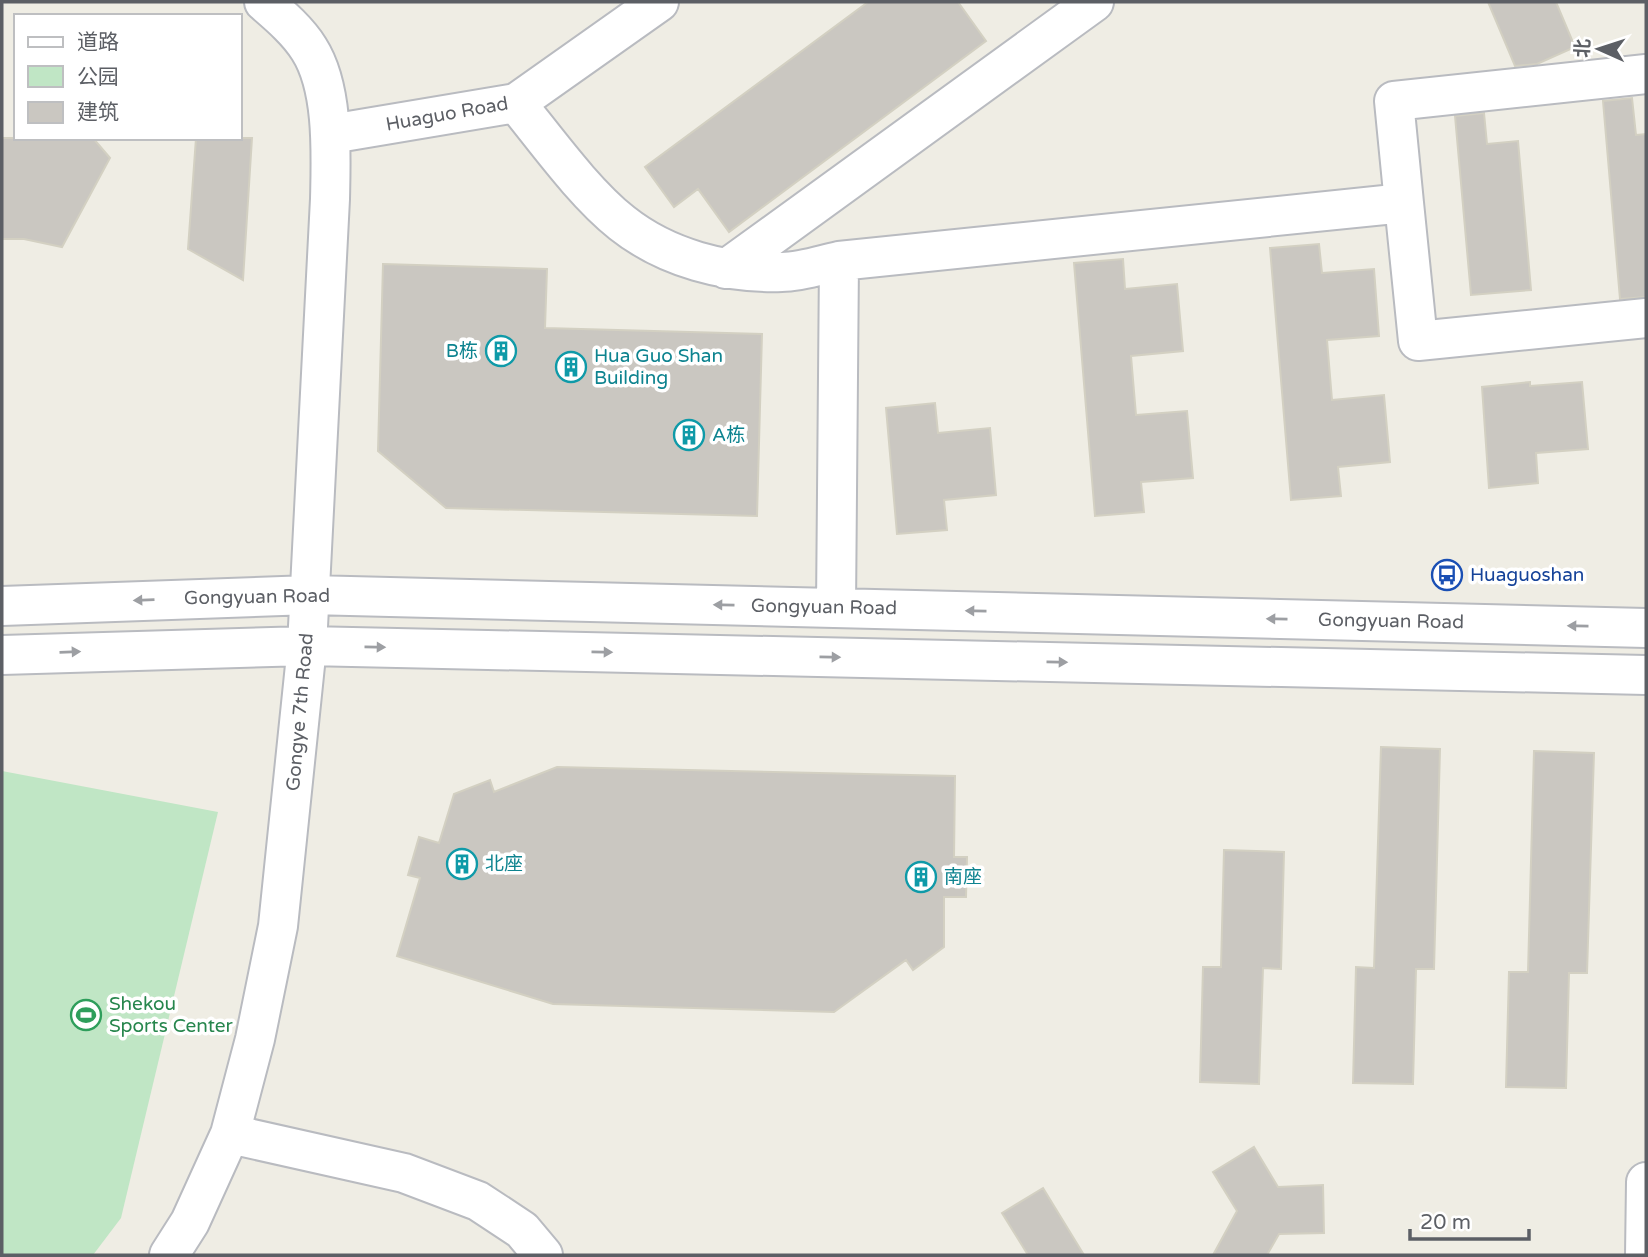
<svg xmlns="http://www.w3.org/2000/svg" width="1648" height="1257" viewBox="0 0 1648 1257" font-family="'Varela Round','Noto Sans SC',sans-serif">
	<rect width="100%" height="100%" fill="#efede4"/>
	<path fill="#c0e6c5" d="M2 771 218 812 121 1218 93 1255H2Z"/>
	<path fill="#cac7c1" stroke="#d3d0c2" stroke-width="2" d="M868 2H958L986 41 729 232 698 189 674 207 645 167Z
		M1488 2H1556L1575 47 1537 64 1515 66Z
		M1632 98 1636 135 1646 134V297L1620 299 1603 101Z
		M1484 113 1487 144 1518 141 1531 290 1471 295 1455 116Z
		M2 138H93L110 158 62 247 24 239H2Z
		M196 138H252L243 280 188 249Z
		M1319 244 1322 273 1374 269 1379 336 1327 340 1332 400 1384 395 1390 462 1338 467 1341 496 1291 500 1270 248Z
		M1123 259 1125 289 1177 284 1183 351 1131 356 1136 415 1187 411 1193 478 1141 482 1144 512 1095 516 1074 263Z
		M383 264 547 269 545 328 762 334 757 516 446 508 378 451Z
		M1530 382V386L1582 382 1588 449 1536 453 1538 483 1489 488 1482 387Z
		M935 403 938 433 990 428 996 495 944 500 947 530 897 534 886 408Z
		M1381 747 1440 749 1434 969H1416L1413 1084 1353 1083 1356 967 1374 968Z
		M1534 751 1594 753 1587 973H1569L1566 1088 1506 1087 1509 972H1528Z
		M557 767 955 776 954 857H967L966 897H944V947L913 970 906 960 834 1012 553 1004 397 956 420 878 408 875 419 837 439 843 454 794 490 780 494 792Z
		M1224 850 1284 852 1281 969 1263 968 1259 1084 1200 1082 1203 967H1221Z
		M1254 1147 1278 1187 1323 1185 1324 1233 1279 1234 1267 1255H1213L1237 1211 1213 1172Z
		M1043 1188 1084 1255H1028L1002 1213Z"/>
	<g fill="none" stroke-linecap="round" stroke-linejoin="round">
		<g stroke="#b9bbc0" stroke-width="42">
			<path id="minor" d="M516 103C547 141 584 193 622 223 666 258 726 274 782 272 801 272 821 265 839 261L1404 203 1418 341 1646 318
				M331 134 516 103 659 2
				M1404 203 1394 101 1646 74
				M726 269 1094 2
				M2 606 310 595 1646 628
				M836 608 839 261
				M2 655 307 646 1646 675
				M230 1134 404 1173 478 1201 522 1230 543 1255
				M169 1255 190 1222 230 1134 255 1039 278 926 307 646 330 199C331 154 334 88 309 49 298 31 279 15 264 2
				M1645 1255 1646 1182"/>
		</g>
		<use href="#minor" stroke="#fff" stroke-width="38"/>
	</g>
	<defs><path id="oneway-solid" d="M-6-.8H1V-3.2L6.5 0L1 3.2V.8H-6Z" transform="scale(1.75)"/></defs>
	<g fill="#9d9fa3">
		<use href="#oneway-solid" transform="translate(144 600) rotate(178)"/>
		<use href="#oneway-solid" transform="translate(724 605) rotate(-179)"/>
		<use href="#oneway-solid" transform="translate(976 611) rotate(-179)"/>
		<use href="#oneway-solid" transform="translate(1277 619) rotate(-179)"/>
		<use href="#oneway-solid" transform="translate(1578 626) rotate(-179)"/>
		<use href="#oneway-solid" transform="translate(375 647) rotate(1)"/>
		<use href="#oneway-solid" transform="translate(70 652) rotate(-2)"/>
		<use href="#oneway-solid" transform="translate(602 652) rotate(1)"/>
		<use href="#oneway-solid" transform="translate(830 657) rotate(1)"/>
		<use href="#oneway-solid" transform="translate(1057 662) rotate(1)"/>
	</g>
	<defs>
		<g id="building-ring" transform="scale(1.575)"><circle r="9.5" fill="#fff" stroke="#0f9aa8" stroke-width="1.5"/><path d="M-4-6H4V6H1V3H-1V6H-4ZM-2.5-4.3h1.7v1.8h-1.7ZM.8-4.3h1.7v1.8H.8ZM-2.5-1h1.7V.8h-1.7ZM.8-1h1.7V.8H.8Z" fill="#0f9aa8"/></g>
		<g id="bus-ring" transform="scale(1.575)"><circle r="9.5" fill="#fff" stroke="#1a4fb4" stroke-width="1.5"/><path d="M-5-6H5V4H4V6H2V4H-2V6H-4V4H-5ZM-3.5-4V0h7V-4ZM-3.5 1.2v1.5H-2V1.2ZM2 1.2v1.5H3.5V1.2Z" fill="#1a4fb4"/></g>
		<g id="stadium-ring" transform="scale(1.575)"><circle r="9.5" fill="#fff" stroke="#2e9e5b" stroke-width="1.5"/><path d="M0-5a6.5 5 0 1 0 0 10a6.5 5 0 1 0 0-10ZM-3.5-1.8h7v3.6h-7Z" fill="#2e9e5b"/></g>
	</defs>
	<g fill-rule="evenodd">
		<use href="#building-ring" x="501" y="351"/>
		<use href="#building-ring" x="571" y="367"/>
		<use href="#building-ring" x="689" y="435"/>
		<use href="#bus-ring" x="1447" y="575"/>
		<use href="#building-ring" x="462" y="864"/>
		<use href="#building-ring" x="921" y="877"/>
		<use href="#stadium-ring" x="86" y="1015"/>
	</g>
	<g text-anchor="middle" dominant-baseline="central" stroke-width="7" stroke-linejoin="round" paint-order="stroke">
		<g font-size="19" fill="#5c5f65" stroke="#fff">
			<text transform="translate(447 114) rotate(-10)">Huaguo Road</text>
			<text transform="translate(257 597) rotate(-1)">Gongyuan Road</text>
			<text transform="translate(824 607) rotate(1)">Gongyuan Road</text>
			<text transform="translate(1391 621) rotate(1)">Gongyuan Road</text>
			<text transform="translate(300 712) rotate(-85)">Gongye 7th Road</text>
		</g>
		<g font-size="19" fill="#0d838f" stroke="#fff" text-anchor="start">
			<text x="478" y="351" text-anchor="end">B栋</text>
			<text x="594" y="356">Hua Guo Shan<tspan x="594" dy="22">Building</tspan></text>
			<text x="712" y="435">A栋</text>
			<text x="485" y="864">北座</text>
			<text x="944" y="877">南座</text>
		</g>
		<g font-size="19" fill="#164399" stroke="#fff" text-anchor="start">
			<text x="1470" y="575">Huaguoshan</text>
		</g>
		<g font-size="19" fill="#27864d" stroke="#fff" text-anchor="start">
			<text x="109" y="1004">Shekou<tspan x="109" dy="22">Sports Center</tspan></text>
		</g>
	</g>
	<rect width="1648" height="1257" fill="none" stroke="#5c5f65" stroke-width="7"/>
	<rect x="14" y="14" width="228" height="126" fill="#ffffff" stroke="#bebfc1" stroke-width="2"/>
	<rect x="28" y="37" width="35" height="10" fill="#ffffff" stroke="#bebfc1" stroke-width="2"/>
	<text x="77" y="49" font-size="21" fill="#5c5f65">道路</text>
	<rect x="28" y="66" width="35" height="21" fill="#c0e6c5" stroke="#bebfc1" stroke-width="2"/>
	<text x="77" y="84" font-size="21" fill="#5c5f65">公园</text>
	<rect x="28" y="102" width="35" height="21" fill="#cac7c1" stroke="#bebfc1" stroke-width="2"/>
	<text x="77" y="119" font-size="21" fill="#5c5f65">建筑</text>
	<g transform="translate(1599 49) rotate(273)" stroke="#ffffff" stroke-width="5" paint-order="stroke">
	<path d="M0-5L12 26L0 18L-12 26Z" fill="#5c5f65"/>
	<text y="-10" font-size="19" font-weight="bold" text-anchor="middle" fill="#5c5f65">北</text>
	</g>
	<path d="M1410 1229v10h119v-10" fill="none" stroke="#5c5f65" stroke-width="3.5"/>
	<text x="1420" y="1229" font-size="21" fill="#5c5f65" stroke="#ffffff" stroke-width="5" paint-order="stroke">20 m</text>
</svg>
